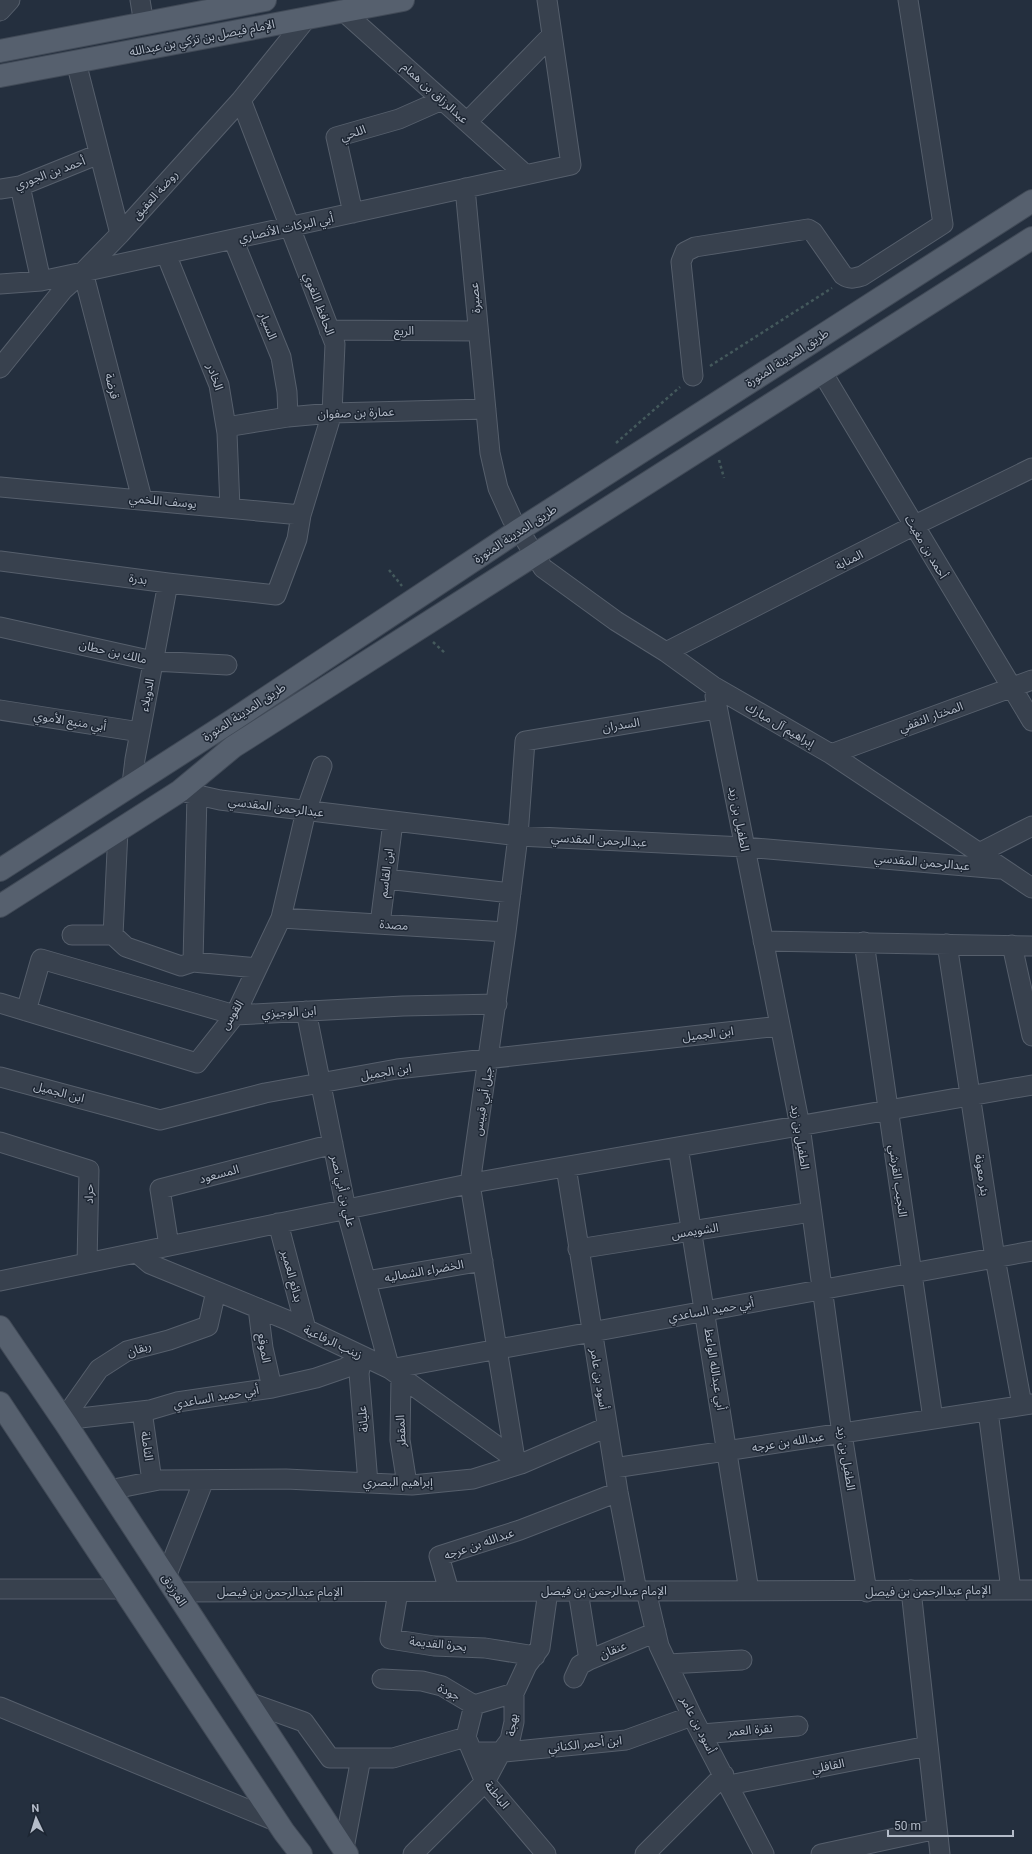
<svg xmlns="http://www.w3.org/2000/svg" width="1032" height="1854" viewBox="0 0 1032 1854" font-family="Roboto,'Noto Sans Arabic',sans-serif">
	<rect width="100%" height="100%" fill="#242f3e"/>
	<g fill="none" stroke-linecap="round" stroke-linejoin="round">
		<g stroke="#565f6c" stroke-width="21">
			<path id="minor" d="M140 0 144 24
				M0 11 10 0
				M343 11 526 175
				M76 62 120 234
				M241 100 335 344 332 413 301 515
				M467 122 552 35
				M20 186 41 281
				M465 188 490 453 498 488 512 519 543 568 616 621 666 652 713 686 831 754 1032 888
				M0 189 20 186 99 154
				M353 213 336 137 399 119 442 100
				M233 239 281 357 287 392 288 417
				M166 254 219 385 227 433 230 508
				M83 272 142 499
				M0 284 41 281 83 272 571 165 547 0
				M329 330 478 331
				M0 368 63 290 83 272 120 234 241 100 307 18
				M822 372 1032 721
				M693 376 681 262 685 252 695 247 808 229 813 232 843 275C850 280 855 278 862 276L943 224 908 0
				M226 427 288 417 332 413 486 409
				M0 487 301 515 297 539 276 595 168 583 0 561
				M0 627 153 661 227 665
				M666 652 913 526 1032 468
				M715 696 800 1126 842 1434 867 1592
				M0 710 140 732
				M831 754 1032 680
				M132 784 135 759 168 583
				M180 791 220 800 518 836 744 847 1000 869
				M979 853 1032 826
				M386 879 511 893
				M281 918 506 932
				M380 924 393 822
				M72 935H113L118 830
				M113 935 126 947 181 966 193 962 257 968
				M763 941 1032 946
				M864 942 933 1419
				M947 944 995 1258 1022 1405
				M1012 945 1032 1036
				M193 962 197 794
				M0 1003 197 1063 235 1015 281 918 306 811 322 766
				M26 1011 41 959 235 1015 403 1006 497 1004
				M306 1011 346 1209 390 1369 1032 1251
				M0 1077 160 1120 265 1093 397 1069 780 1026
				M0 1142 89 1170 87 1263
				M678 1147 749 1591
				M566 1167 618 1492 637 1591
				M278 1223 306 1329
				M169 1246 160 1189 333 1144
				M578 1249 811 1212
				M137 1253 150 1264 287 1320 390 1369 515 1459
				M0 1281 478 1182 1032 1085
				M366 1281 483 1261
				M258 1308 263 1348 272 1388
				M363 1356 359 1373 368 1483
				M401 1377 400 1440 407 1484
				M142 1411 152 1481
				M988 1411 1011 1590
				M63 1420 150 1410 177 1402 272 1388 316 1378 345 1368 363 1356
				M63 1420 99 1369 127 1351 169 1340 208 1326 216 1291
				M515 1459 470 1184 506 932 518 836 525 741 717 709
				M614 1468 1032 1404
				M109 1490 159 1480 286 1479 412 1485 473 1479 521 1464 607 1427
				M166 1577 204 1480
				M0 1589H123
				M911 1590 940 1854
				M449 1591 439 1556 520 1530 618 1492
				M578 1591 589 1660 656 1632
				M646 1591 659 1646 692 1716 764 1854
				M176 1592 1032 1590
				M398 1592 390 1639 434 1646 485 1648 535 1656
				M668 1664 742 1660
				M574 1678 580 1665 589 1660
				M382 1679 422 1681 442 1686 474 1705 514 1693
				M248 1702 304 1722 330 1758H393L466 1737
				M474 1705 466 1737 485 1782 546 1854
				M0 1707 278 1822
				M702 1734 798 1726
				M473 1752H505L626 1740 692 1716
				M729 1785 928 1746
				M344 1848 361 1758
				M413 1854 485 1782 501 1752 510 1740 514 1722V1693L527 1665 540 1648 548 1591
				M645 1854 724 1775
				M821 1854 937 1829"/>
		</g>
		<g stroke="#414a57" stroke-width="24">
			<path id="major" d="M0 51 265 0
				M0 76 403 0
				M0 870 233 720 519 530 1032 201
				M0 906 180 791 233 747 1032 238
				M0 1327 66 1424 347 1854
				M0 1403 284 1832 301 1854"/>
		</g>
		<path stroke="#44595c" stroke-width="2.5" stroke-dasharray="3 3" stroke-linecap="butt" d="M710 366 832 288
			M616 443 680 387
			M719 460 724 478
			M389 570 402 586
			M433 642 446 654"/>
		<use href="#minor" stroke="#38414e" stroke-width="19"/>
		<use href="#major" stroke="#56606e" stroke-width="22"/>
	</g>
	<g text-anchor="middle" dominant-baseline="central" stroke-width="3" stroke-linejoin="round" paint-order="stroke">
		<g font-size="12" fill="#b4bcc9" stroke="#1d2633">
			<text transform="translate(202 38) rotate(-11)">الإمام فيصل بن تركي بن عبدالله</text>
			<text transform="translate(435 93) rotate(42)">عبدالرزاق بن همام</text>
			<text transform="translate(353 133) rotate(-19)">اللحي</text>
			<text transform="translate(50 173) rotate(-20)">أحمد بن الجوري</text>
			<text transform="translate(155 195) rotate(-48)">روضة العقيق</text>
			<text transform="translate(286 228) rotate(-12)">أبي البركات الأنصاري</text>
			<text transform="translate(475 298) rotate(-95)">عصيرة</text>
			<text transform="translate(319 304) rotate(69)">الحافظ اللغوي</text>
			<text transform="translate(268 326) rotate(68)">السيار</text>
			<text x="404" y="331">الريع</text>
			<text transform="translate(787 358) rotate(-33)">طريق المدينة المنورة</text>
			<text transform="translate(215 377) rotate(71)">الخادر</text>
			<text transform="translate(112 386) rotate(76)">قرضة</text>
			<text transform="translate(356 413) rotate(-2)">عمارة بن صفوان</text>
			<text transform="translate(163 501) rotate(5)">يوسف اللخمي</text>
			<text transform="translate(515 534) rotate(-33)">طريق المدينة المنورة</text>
			<text transform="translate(926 547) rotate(59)">أحمد بن مغيث</text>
			<text transform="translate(849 560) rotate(-27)">المنابة</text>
			<text transform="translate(138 579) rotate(7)">بدرة</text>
			<text transform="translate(113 652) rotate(13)">مالك بن حطان</text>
			<text transform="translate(147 695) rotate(-79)">الدويلاء</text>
			<text transform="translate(244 712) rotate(-33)">طريق المدينة المنورة</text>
			<text transform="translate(931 717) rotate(-20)">المختار الثقفي</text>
			<text transform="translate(70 721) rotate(9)">أبي منيع الأموي</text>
			<text transform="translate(621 725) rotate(-9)">السدران</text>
			<text transform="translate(780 725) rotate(30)">إبراهيم آل مبارك</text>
			<text transform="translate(276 807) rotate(7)">عبدالرحمن المقدسي</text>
			<text transform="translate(739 819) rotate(79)">الطفيل بن زيد</text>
			<text transform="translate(599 840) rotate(3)">عبدالرحمن المقدسي</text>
			<text transform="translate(922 862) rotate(5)">عبدالرحمن المقدسي</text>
			<text transform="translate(386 873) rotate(-83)">ابن القاسم</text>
			<text transform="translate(394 925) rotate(4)">مصدة</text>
			<text transform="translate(289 1012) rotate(-3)">ابن الوجيزي</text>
			<text transform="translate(232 1015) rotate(-58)">القوس</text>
			<text transform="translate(708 1034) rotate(-7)">ابن الجميل</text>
			<text transform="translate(386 1072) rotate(-9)">ابن الجميل</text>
			<text transform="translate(59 1092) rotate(15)">ابن الجميل</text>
			<text transform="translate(483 1101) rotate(-81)">جبل أبي قبيس</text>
			<text transform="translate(800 1137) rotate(81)">الطفيل بن زيد</text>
			<text transform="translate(219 1174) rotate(-15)">المسعود</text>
			<text transform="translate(982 1175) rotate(81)">بئر معونة</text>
			<text transform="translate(898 1181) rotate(82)">النجيب القرشي</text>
			<text transform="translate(343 1191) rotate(77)">علي بن أبي نصر</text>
			<text transform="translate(89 1194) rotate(-89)">حراد</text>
			<text transform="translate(695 1231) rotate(-9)">الشويمس</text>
			<text transform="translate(424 1271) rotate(-10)">الخضراء الشماليه</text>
			<text transform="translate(292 1276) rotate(75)">بدائع العمير</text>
			<text transform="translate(711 1310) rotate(-10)">أبي حميد الساعدي</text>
			<text transform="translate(333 1342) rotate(25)">زينب الرفاعية</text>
			<text transform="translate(264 1348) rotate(80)">الموقع</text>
			<text transform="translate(139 1349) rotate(-18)">ربقان</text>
			<text transform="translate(715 1369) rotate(81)">أبي عبدالله الواعظ</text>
			<text transform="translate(599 1379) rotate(81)">أسود بن عامر</text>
			<text transform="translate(216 1397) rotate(-10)">أبي حميد الساعدي</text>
			<text transform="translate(363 1419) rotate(-95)">عليانة</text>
			<text transform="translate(401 1431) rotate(-93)">المقطر</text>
			<text transform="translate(788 1442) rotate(-9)">عبدالله بن عرجه</text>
			<text transform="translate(147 1446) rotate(82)">الثاملة</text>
			<text transform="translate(846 1458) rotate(81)">الطفيل بن زيد</text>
			<text x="398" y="1482">إبراهيم البصري</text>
			<text transform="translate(479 1544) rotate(-19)">عبدالله بن عرجه</text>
			<text transform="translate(174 1590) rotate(57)">الفرزدق</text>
			<text x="604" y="1591">الإمام عبدالرحمن بن فيصل</text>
			<text transform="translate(928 1591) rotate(-1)">الإمام عبدالرحمن بن فيصل</text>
			<text x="280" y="1592">الإمام عبدالرحمن بن فيصل</text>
			<text transform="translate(438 1644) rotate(6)">بحرة القديمة</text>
			<text transform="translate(613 1650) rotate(-22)">عنقان</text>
			<text transform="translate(449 1692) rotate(26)">جودة</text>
			<text transform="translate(512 1725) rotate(-83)">بهجة</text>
			<text transform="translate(698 1725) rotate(63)">أسود بن عامر</text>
			<text transform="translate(750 1730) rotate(-5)">نقرة العمر</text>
			<text transform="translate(585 1744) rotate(-6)">ابن أحمر الكناني</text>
			<text transform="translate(828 1766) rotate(-11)">القافلي</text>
			<text transform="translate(497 1795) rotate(51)">الباطنة</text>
		</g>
	</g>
	<g transform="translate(36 1818) rotate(356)" stroke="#1d2633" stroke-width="3" paint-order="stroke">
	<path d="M0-3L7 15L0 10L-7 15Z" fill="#b4bcc9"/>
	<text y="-6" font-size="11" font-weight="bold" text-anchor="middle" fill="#b4bcc9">N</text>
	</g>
	<path d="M888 1830v6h125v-6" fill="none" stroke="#b4bcc9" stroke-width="2"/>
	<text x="894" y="1830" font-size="12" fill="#b4bcc9" stroke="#1d2633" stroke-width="3" paint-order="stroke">50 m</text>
</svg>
